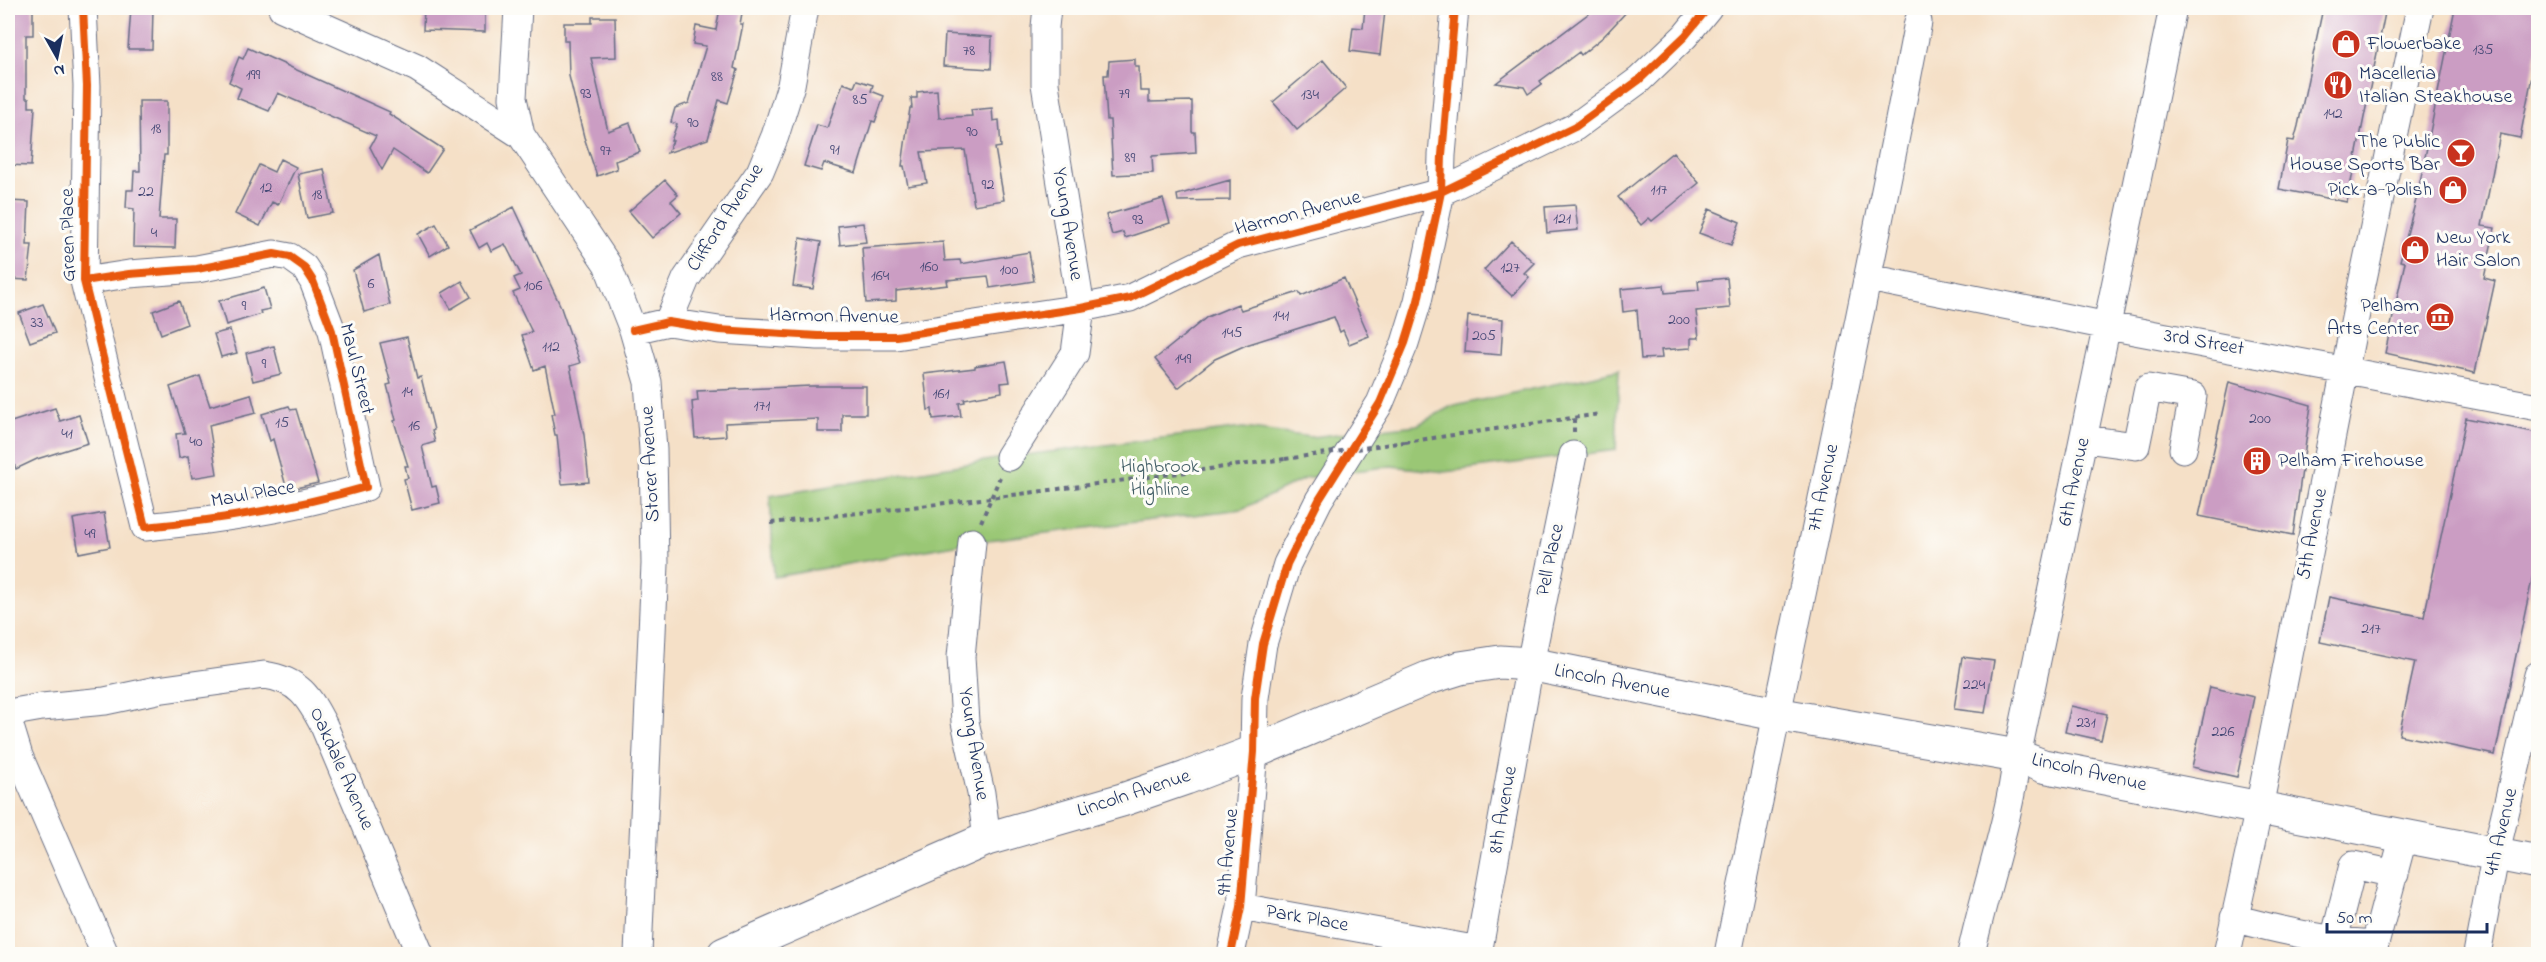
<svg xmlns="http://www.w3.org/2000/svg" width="2546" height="962" viewBox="0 0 2546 962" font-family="'Indie Flower',sans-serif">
	<rect width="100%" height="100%" fill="#fdfcf7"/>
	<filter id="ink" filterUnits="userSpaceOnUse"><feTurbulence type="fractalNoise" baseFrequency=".0167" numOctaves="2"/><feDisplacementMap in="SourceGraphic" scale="12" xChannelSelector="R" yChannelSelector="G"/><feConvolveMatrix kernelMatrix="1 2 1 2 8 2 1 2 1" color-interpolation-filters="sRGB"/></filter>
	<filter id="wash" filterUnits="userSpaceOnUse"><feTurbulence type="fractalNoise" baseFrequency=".008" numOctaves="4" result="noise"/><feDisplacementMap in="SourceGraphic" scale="24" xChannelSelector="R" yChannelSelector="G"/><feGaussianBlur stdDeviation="1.35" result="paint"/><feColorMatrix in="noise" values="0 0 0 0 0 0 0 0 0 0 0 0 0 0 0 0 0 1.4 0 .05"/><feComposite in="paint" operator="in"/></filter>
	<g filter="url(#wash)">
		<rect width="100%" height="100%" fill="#f5e0c7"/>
		<path fill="#9ac774" stroke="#5a7b69" stroke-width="1.5" d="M1619 370 1616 450 1445 472 1391 466 1306 478 1242 509 972 542 774 577 770 496 1009 457 1243 428 1311 437 1417 425 1450 407Z"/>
		<g id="blocks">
			<path fill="#cb9dc3" d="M8 8H33V35H26V98H29V107H35L31 166 8 165Z
				M131 8H153L152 49H128Z
				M424 8H485V32L423 30Z
				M720 8 742 13 740 24H743L734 68 738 70 728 103 719 100 708 139 667 153 673 141H671L677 124 671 122 675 108 689 103 706 46 693 44 696 26 716 30Z
				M1365 8 1385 11 1380 55 1350 51 1353 27 1363 28Z
				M1596 8H1630L1603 37 1581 55 1579 52 1540 81 1542 84 1528 94 1524 87 1496 83Z
				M2323 8H2386L2347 202 2279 189 2288 140 2294 141 2298 126Z
				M2455 8H2538V45L2520 138 2500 134 2482 226 2495 228 2484 278 2495 281 2475 373 2385 353 2405 262 2400 261 2418 192Z
				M592 17H615L616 57 591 58 608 131 630 123 640 152 615 161 617 169 597 176 584 137 569 76 568 41H564V23H592Z
				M945 34 992 37 991 69 943 66Z
				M248 48 390 112 389 114 443 149 427 173 393 150 382 170 370 147 376 136 278 93 269 111 237 98 241 88 229 82 239 57 243 59Z
				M1135 59V67H1139L1140 91H1149V102L1192 101V132H1195L1196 153 1152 156 1153 173 1113 175 1110 120H1107L1104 75H1108L1109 61Z
				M1323 60 1346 88 1297 130 1273 102Z
				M857 80 873 85 871 91 884 96 875 122 872 121 856 173 824 163 821 171 804 166 817 125 827 128 843 83 854 87Z
				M937 90 939 118 972 116 971 110 992 108 993 121 999 120 1001 147 995 148 1004 200 974 205 965 150 921 152 927 183 908 186 904 166H902L910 108H912L911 98H917V92Z
				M139 101H167V155H164L159 219H176L175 248 133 247 134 209 126 208 127 190H133L134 171H140Z
				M1673 152 1699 183 1652 221 1649 218 1641 225 1618 197Z
				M280 159 296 167 278 205 272 202 260 226 235 214 259 165 274 172Z
				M324 169 333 213 307 218 298 174Z
				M665 180 678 195 671 201 681 213 652 238 629 211Z
				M1230 180V200L1178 201 1177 195Z
				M1163 199 1170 223 1125 238 1123 232 1112 235 1106 215Z
				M8 201 29 202 27 245H32L28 280 10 279 11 273H8Z
				M1575 205 1578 230 1547 233 1545 207Z
				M514 207 560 305 580 363 570 366 584 435 589 482 562 484 557 435H555L551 414H555L545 366 534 370 522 335 532 332 513 293 520 290 514 278 521 275 505 244 491 251 487 243 479 248 470 230Z
				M1709 209 1740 222 1731 245 1699 233Z
				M863 223 866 242 840 245 838 226Z
				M436 224 448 245 430 256 418 234Z
				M800 238 821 242 813 289 793 286Z
				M1511 241 1534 263 1524 273 1529 277 1512 296 1484 270Z
				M943 242 945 261 960 260 961 264 1029 252 1034 281 990 288 988 276 947 280 948 285 896 291V301L866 303 862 248Z
				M379 255 390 305 364 312 353 270Z
				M1344 278 1369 336 1349 344 1343 330 1340 332 1334 317 1246 345 1215 359 1178 388 1155 359 1207 317 1238 304 1241 310 1299 292 1301 296Z
				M1727 278 1730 308 1696 311 1699 338H1691V348L1661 350 1662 358 1641 359 1637 310 1623 312 1621 289 1664 285 1665 293 1699 290 1698 281Z
				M462 281 471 297 451 309 442 293Z
				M264 288 270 309 260 311 261 314 226 325 219 301Z
				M179 301 187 324 161 334 153 311Z
				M43 304 55 333 30 342 19 313Z
				M1468 316 1503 319 1501 355 1465 352Z
				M230 330 237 353 221 357 214 334Z
				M407 337 417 378 421 377 434 430 432 431 435 442 422 446 432 487 436 486 440 503 412 510 404 479 408 478 405 466H408L394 421 396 420 387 385 391 384 380 343Z
				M274 346 281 374 253 381 246 353Z
				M1006 361 1010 382 1001 383 1002 392 964 399 965 402 959 403 961 416 933 419 932 409 928 410 924 374 975 368V366Z
				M200 376 210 406 251 394 256 413 209 425 217 474 192 478 188 456 179 458 176 434 185 433 170 387Z
				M2229 382 2311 405 2293 535 2199 516Z
				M811 386H866V414H842V432H818V419L725 423 726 436 695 438 692 402 698 401 697 391Z
				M289 406 291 410 296 409 318 483 287 490 273 439 270 441 262 414Z
				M55 408 60 421 79 415 88 443 37 459 16 469 8 448V423Z
				M2466 418 2538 433V551L2495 755 2399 735 2415 662 2320 642 2329 597 2424 617Z
				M104 513 110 547 79 553 73 519Z
				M1962 657 1994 661 1985 713 1954 709Z
				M2210 687 2254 697 2237 777 2192 767Z
				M2071 706 2107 714 2101 740 2065 732Z"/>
		</g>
	</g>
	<g filter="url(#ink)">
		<use href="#blocks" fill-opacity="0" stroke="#676d83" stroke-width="1.5"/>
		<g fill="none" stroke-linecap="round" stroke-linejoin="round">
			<g stroke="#676d83" stroke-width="29">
				<path id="minor" d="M83 8 87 86 84 281 145 527C219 520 294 508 366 487L332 331 313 281 304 267 290 257 274 254 197 269 129 274 84 281
					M282 8 417 68 521 135
					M518 8 513 98 521 135 607 264 633 330 648 382 653 450 655 564 638 954
					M1869 278 2108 326 2538 407
					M668 322 686 279 760 172 775 136 791 85 805 8
					M633 330 668 322 719 330 818 336H896L1081 308 1130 298 1238 245 1441 192 1575 127 1639 80 1685 36 1708 8
					M2085 439 2136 446 2148 388 2193 396 2183 449
					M1009 457 1075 353 1081 308 1045 84V27L1047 8
					M972 542 961 657 965 722 981 793 987 839
					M8 713 42 707 105 701 157 690 264 675C299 680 309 697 324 726L420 954
					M8 720 19 756 105 954
					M1241 907 1479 950
					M2234 918C2281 931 2327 941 2375 944L2404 835
					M2334 940 2353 865 2395 874
					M1231 954 1241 907 1254 752 1255 698 1263 644 1287 564 1319 500 1380 403 1405 343 1418 301 1441 192 1442 155 1455 8
					M1478 954 1530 664 1573 455
					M1728 954C1790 643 1859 334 1918 22
					M1971 954C1985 888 2009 824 2017 756L2173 8
					M2227 954 2259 808 2358 303 2420 8
					M2477 954 2496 852 2538 675"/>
			</g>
			<g stroke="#676d83" stroke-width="35">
				<path id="major" d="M724 954 987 839 1122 800 1186 778 1254 752 1428 678 1460 668 1500 662 1530 664 1776 714 2017 756 2043 766 2538 862"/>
			</g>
			<path stroke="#676d83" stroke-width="4" stroke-dasharray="4.5 4.5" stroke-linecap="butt" d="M1574 432V417
				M1405 442 1600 414
				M981 522 1000 477
				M771 523 990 498 1285 459"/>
			<use href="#minor" stroke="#fff" stroke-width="27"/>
			<use href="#major" stroke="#fff" stroke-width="33"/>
			<path stroke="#676d83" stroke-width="4" stroke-dasharray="4.5 4.5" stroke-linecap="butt" d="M1285 459 1405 442"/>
			<g stroke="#fdfcf7" stroke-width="11">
				<path id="cycleway" d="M83 8 87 86 84 281 145 527C219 520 294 508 366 487L332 331 313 281 304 267 290 257 274 254 197 269 129 274 84 281
					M633 330 668 322 719 330 818 336H896L1081 308 1130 298 1238 245 1441 192 1575 127 1639 80 1685 36 1708 8
					M1231 954 1241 907 1254 752 1255 698 1263 644 1287 564 1319 500 1380 403 1405 343 1418 301 1441 192 1442 155 1455 8"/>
			</g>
			<use href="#cycleway" stroke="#e8590c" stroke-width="8"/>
		</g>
	</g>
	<defs>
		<g id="shop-disc" transform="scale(1.5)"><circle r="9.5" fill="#c8321e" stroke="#fdfcf7"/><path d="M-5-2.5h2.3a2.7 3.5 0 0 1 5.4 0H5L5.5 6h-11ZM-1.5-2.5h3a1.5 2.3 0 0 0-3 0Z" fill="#fff"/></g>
		<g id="restaurant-disc" transform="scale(1.5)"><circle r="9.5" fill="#c8321e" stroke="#fdfcf7"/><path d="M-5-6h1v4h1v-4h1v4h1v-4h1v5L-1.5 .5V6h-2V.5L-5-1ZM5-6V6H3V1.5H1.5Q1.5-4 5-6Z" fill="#fff"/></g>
		<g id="bar-disc" transform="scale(1.5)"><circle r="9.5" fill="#c8321e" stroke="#fdfcf7"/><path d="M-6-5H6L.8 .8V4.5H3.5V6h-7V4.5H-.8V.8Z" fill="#fff"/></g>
		<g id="museum-disc" transform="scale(1.5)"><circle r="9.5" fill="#c8321e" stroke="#fdfcf7"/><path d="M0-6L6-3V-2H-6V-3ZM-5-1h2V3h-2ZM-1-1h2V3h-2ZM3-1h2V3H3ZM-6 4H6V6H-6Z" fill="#fff"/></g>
		<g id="building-disc" transform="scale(1.5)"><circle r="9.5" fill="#c8321e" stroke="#fdfcf7"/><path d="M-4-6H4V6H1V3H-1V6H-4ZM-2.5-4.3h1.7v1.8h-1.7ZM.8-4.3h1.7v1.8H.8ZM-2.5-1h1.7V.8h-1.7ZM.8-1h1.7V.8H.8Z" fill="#fff"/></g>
	</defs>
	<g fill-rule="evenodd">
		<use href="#shop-disc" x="2346" y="44"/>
		<use href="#restaurant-disc" x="2338" y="85"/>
		<use href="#bar-disc" x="2461" y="153"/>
		<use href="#shop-disc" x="2453" y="190"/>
		<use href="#shop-disc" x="2415" y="250"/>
		<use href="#museum-disc" x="2440" y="317"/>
		<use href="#building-disc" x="2257" y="461"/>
	</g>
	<g text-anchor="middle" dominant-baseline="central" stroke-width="6" stroke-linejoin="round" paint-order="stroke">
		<g font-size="16" fill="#474a77">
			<text x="2483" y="50">135</text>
			<text x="969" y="51">78</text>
			<text x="253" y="75">199</text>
			<text x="717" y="77">88</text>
			<text x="586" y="94">93</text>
			<text x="1124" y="94">79</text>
			<text x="1310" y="95">134</text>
			<text x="860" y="100">85</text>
			<text x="2333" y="114">142</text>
			<text x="693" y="123">90</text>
			<text x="156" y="129">18</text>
			<text x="972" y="132">90</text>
			<text x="835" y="150">91</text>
			<text x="606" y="151">97</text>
			<text x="1130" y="158">89</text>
			<text x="988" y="185">92</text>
			<text x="266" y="188">12</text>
			<text x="1659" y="190">117</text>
			<text x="146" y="192">22</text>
			<text x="317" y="195">18</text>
			<text x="1562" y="219">121</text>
			<text x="1138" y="220">93</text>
			<text x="154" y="233">4</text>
			<text x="929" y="267">160</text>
			<text x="1510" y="268">127</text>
			<text x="1009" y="270">100</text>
			<text x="880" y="276">164</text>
			<text x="371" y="284">6</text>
			<text x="533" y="286">106</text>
			<text x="244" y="306">9</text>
			<text x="1281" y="316">141</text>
			<text x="1679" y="320">200</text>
			<text x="37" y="323">33</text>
			<text x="1232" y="333">145</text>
			<text x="1484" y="336">205</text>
			<text x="551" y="347">112</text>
			<text x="1183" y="359">149</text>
			<text x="264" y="364">9</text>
			<text x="407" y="392">14</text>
			<text x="941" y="394">161</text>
			<text x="762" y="406">171</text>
			<text x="2260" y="419">200</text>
			<text x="282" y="423">15</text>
			<text x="414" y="426">16</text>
			<text x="67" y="434">41</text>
			<text x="196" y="442">40</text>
			<text x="90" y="534">49</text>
			<text x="2371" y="629">217</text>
			<text x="1974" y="685">224</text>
			<text x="2086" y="723">231</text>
			<text x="2223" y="732">226</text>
		</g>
		<g font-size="20" fill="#1b2f5e" stroke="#fdfcf7" text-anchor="start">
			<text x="2367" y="44">Flowerbake</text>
			<text x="2359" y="74">Macelleria<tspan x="2359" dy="23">Italian Steakhouse</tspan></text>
			<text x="2440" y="142" text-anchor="end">The Public<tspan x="2440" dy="23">House Sports Bar</tspan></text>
			<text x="2432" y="190" text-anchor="end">Pick-a-Polish</text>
			<text x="2436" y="238">New York<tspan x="2436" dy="23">Hair Salon</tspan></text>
			<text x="2419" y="306" text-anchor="end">Pelham<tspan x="2419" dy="23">Arts Center</tspan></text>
			<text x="2278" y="461">Pelham Firehouse</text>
		</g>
		<g font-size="20" fill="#1b2f5e" stroke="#fdfcf7">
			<text transform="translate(1298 214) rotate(-15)">Harmon Avenue</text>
			<text transform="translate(726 218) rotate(-57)">Clifford Avenue</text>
			<text transform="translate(1067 224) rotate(81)">Young Avenue</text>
			<text transform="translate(69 235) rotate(-91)">Green Place</text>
			<text transform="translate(834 317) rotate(1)">Harmon Avenue</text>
			<text transform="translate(2204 343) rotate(10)">3rd Street</text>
			<text transform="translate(356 369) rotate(76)">Maul Street</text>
			<text transform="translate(651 464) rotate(-93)">Storer Avenue</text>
			<text transform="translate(2075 482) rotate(-78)">6th Avenue</text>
			<text transform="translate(1824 488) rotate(-78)">7th Avenue</text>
			<text transform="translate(253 495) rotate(-10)">Maul Place</text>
			<text transform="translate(2313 534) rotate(-79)">5th Avenue</text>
			<text transform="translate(1551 560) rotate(-78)">Pell Place</text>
			<text transform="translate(1612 682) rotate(11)">Lincoln Avenue</text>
			<text transform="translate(973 744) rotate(81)">Young Avenue</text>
			<text transform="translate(341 769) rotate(66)">Oakdale Avenue</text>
			<text transform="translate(2089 773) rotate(13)">Lincoln Avenue</text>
			<text transform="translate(1134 794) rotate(-18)">Lincoln Avenue</text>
			<text transform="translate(1504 810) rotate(-80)">8th Avenue</text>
			<text transform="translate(2502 832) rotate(-77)">4th Avenue</text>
			<text transform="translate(1229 852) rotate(-85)">9th Avenue</text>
			<text transform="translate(1307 919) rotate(10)">Park Place</text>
		</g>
		<g font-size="20" fill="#415d65" stroke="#fdfcf7">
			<text x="1160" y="467">Highbrook<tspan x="1160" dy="23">Highline</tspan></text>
		</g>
	</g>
	<rect width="2546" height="962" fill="none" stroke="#fdfcf7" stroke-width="30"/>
	<g transform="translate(57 57) rotate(171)" stroke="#fdfcf7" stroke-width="4.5" paint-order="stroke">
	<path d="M0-4.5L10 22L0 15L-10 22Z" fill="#1b2f5e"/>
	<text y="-9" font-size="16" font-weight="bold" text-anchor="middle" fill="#1b2f5e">N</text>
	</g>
	<path d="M2327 923v9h160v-9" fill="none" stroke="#1b2f5e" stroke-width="3"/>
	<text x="2336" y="923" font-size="18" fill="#1b2f5e" stroke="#fdfcf7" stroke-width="4.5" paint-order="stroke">50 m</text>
</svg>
